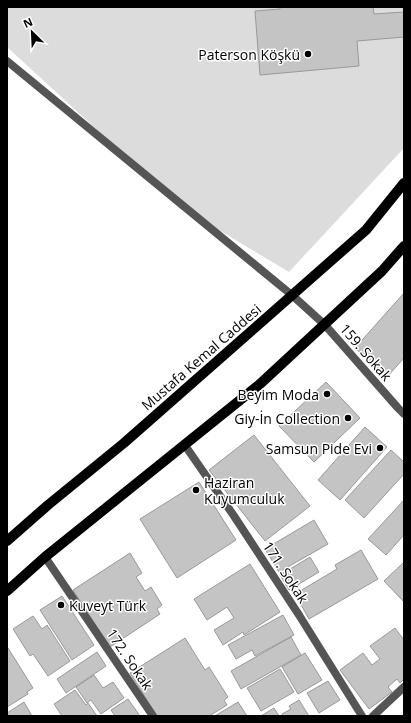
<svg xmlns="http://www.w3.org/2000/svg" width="411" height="723" viewBox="0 0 411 723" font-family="'Open Sans',sans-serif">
	<rect width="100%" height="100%" fill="#fff"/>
	<path fill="#dcdcdc" d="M7 7H404V148L289 272 182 208 7 47Z"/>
	<path fill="#c4c4c4" stroke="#999" d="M280 7H373L374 14 404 12V37L357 41 359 66 260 75 255 11 280 9Z
		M404 293V358L387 377 355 348Z
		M326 382 360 418 314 462 279 426Z
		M365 427 387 447 340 500 318 480Z
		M254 435 310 506 265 541 209 470Z
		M391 450 404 462V474L364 518 345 500Z
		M199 482 236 540 177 578 140 519Z
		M404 500V535L386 555 368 539Z
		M314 520 328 544 279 572 265 549Z
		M361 550 378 579 309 619 295 594 337 569 335 565Z
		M130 553 142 573 136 577 145 591 151 587 162 605 157 609 160 614 110 647 73 590Z
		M310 557 319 572 289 590 280 575Z
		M404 562V602L384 581Z
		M250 564 280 612 244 635 243 632 223 645 214 630 234 618 227 607 207 620 194 599Z
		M62 596 94 645 72 660 40 610Z
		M283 615 294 635 255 656 252 650 236 659 228 645Z
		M33 616 42 629 47 625 70 661 48 676 33 654 30 656 13 629Z
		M395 628 404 640V679L400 683 397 679 388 687 392 692 369 709 340 670 363 653 372 665 380 659 370 646Z
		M291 637 301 655 241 689 231 671Z
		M185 638 205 670 209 667 228 697 224 700 227 705 209 716H157L130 673Z
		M7 648H8L33 688 27 692 28 694 7 707Z
		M97 652 106 666 66 693 57 679Z
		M305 653 322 680 298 694 282 667Z
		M280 669 294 692 261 711 247 688Z
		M94 675 103 688 113 682 124 698 101 714 91 700 87 703 76 687Z
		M328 681 340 700 319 713 307 693Z
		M75 690 86 705 88 703 97 716H62L54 704Z
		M128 699 140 716H115L111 710Z
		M299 700 309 716H283L282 714 291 709 289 706Z
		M24 702 32 716H7V713Z
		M238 702 247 716H215Z
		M274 708 279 716H261Z"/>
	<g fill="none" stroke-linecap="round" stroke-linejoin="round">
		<path stroke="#555" stroke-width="8" d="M7 61 293 296 325 325 398 408 404 414
			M184 444 234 516 299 615 362 716
			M45 557 153 716
			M373 716 404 687"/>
		<path stroke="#000" stroke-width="10" d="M7 541 48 505 124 443 366 230 404 183
			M7 591 45 557 260 384 382 271 404 246"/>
	</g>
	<g fill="#000" stroke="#fff" stroke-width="1.5">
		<circle cx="308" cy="54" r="4"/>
		<circle cx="327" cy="394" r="4"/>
		<circle cx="348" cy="418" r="4"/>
		<circle cx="380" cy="448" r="4"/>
		<circle cx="196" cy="490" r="4"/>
		<circle cx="61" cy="605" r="4"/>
	</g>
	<g text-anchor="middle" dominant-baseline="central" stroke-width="3" stroke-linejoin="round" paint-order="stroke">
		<g font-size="14" fill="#000" stroke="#fff" text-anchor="end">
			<text x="300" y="54">Paterson Köşkü</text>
			<text x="319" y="394">Beyim Moda</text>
			<text x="340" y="418">Giy-İn Collection</text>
			<text x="372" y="448">Samsun Pide Evi</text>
			<text x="204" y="482" text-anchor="start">Haziran<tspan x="204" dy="16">Kuyumculuk</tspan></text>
			<text x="69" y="605" text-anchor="start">Kuveyt Türk</text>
		</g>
		<g font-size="14" fill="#000" stroke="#fff">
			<text transform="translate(366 352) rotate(49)">159. Sokak</text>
			<text transform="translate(201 357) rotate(-41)">Mustafa Kemal Caddesi</text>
			<text transform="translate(286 572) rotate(57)">171. Sokak</text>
			<text transform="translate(130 659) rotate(56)">172. Sokak</text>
		</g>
	</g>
	<rect width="411" height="723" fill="none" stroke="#000000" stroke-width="16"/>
	<g transform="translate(32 32) rotate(336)" stroke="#ffffff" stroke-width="3" paint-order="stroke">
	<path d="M0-3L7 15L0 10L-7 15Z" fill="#000000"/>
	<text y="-6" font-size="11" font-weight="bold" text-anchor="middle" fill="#000000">N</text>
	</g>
</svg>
